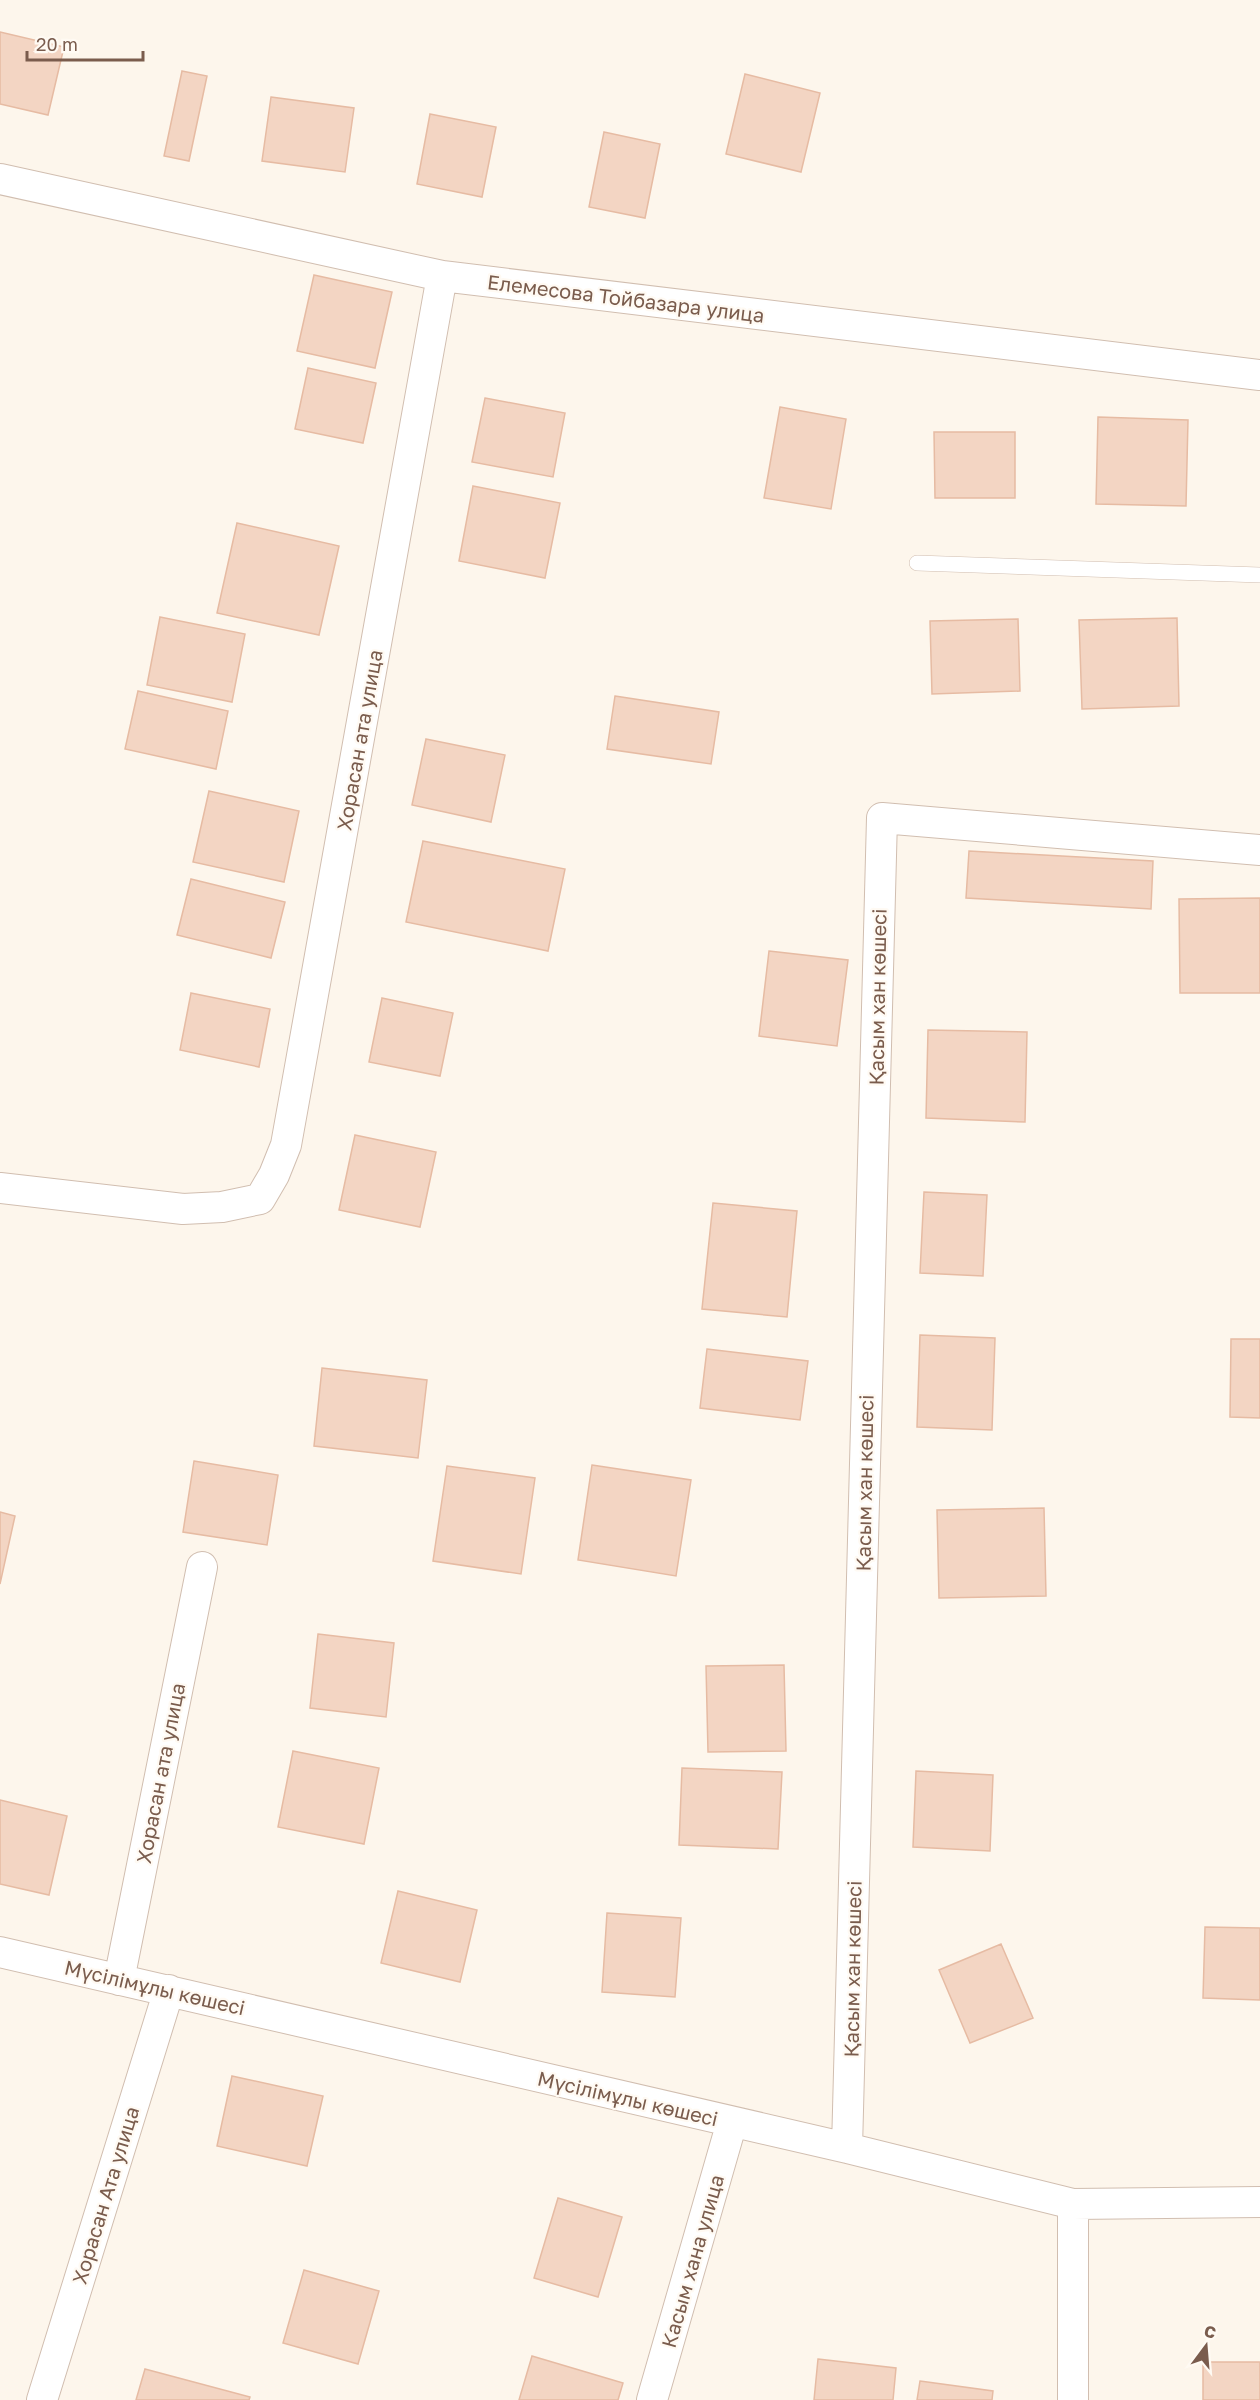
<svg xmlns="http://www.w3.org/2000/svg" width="1260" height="2400" viewBox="0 0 1260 2400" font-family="'Golos Text',sans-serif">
	<rect width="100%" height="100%" fill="#fdf6ec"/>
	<path fill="#f3d5c3" stroke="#e6bba3" stroke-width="1.5" d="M0 32 64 47 48 115 0 104Z
		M182 71 207 76 189 161 164 156Z
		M745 74 820 93 801 172 726 154Z
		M271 97 354 108 345 172 262 161Z
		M430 114 496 127 482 197 417 184Z
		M604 132 660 144 645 218 589 207Z
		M314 275 392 292 375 368 297 351Z
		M308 368 376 383 363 443 295 429Z
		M485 398 565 413 553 477 472 462Z
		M780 407 846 419 831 509 764 498Z
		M1098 417 1188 420 1186 506 1096 504Z
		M934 432H1015V498H935Z
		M473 486 560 503 545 578 459 561Z
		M237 523 339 546 319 635 217 613Z
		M160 617 245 634 232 702 147 685Z
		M1177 618 1179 706 1082 709 1079 620Z
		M1018 619 1020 691 932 694 930 621Z
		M138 691 228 711 216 769 125 749Z
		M615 696 719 712 711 764 607 749Z
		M426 739 505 755 491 822 412 805Z
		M209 791 299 811 284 882 193 862Z
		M423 841 565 869 548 951 406 922Z
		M969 851 1153 861 1151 909 966 898Z
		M191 879 285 902 271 958 177 935Z
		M1260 898V993H1180L1179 899Z
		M769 951 848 960 837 1046 759 1036Z
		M191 993 270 1009 259 1067 180 1050Z
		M382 998 453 1013 440 1076 369 1062Z
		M928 1030 1027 1032 1025 1122 926 1118Z
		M355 1135 436 1152 420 1227 339 1210Z
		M924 1192 987 1195 983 1276 920 1273Z
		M713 1203 797 1211 787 1317 702 1309Z
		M920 1335 995 1338 992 1430 917 1427Z
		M1231 1339H1260V1418L1230 1417Z
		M707 1349 808 1361 800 1420 700 1408Z
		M322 1368 427 1380 418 1458 314 1446Z
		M194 1461 278 1475 267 1545 183 1532Z
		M592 1465 691 1480 676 1576 578 1560Z
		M447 1466 535 1478 521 1574 433 1561Z
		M1044 1508 1046 1596 939 1598 937 1510Z
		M0 1512 15 1516 0 1584Z
		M318 1634 394 1643 386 1717 310 1708Z
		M784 1665 786 1751 708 1752 706 1666Z
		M293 1751 379 1768 364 1844 278 1827Z
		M682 1768 782 1772 778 1849 679 1845Z
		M916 1771 993 1775 990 1851 913 1847Z
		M0 1800 67 1816 49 1895 0 1884Z
		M398 1891 477 1910 460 1982 381 1963Z
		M607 1913 681 1918 675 1997 602 1992Z
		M1205 1927 1260 1928V2000L1203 1998Z
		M1001 1944 1033 2018 970 2043 939 1970Z
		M232 2076 323 2096 307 2166 217 2146Z
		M558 2198 622 2217 598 2297 534 2278Z
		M304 2270 379 2291 358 2364 283 2343Z
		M532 2356 623 2383 618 2400H519Z
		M818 2359 896 2368 893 2400H814Z
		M1203 2362H1260V2400H1203Z
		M145 2369 250 2397 249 2400H136Z
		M920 2381 993 2391 992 2400H917Z"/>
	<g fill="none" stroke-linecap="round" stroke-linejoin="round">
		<g stroke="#d1beb0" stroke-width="16">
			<path id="lane" d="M917 563 1260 575"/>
		</g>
		<g stroke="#d1beb0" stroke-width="32">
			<path id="street" d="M0 179 442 276 1260 375
				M0 1188 183 1209 222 1207 260 1199 274 1175 286 1145 442 276
				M0 1952 847 2148 1073 2204 1260 2202
				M119 1980 202 1567
				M847 2148 882 818 1260 850
				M42 2400 169 1990
				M652 2400 732 2122
				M1073 2400V2204"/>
		</g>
		<use href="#lane" stroke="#fff" stroke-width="15"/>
		<use href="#street" stroke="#fff" stroke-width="30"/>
	</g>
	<g text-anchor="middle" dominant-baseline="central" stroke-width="4.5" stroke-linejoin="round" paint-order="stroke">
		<g font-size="20" fill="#7a5c4d" stroke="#fffaf3">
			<text transform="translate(626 298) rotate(7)">Елемесова Тойбазара улица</text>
			<text transform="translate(359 740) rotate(-80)">Хорасан ата улица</text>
			<text transform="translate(877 997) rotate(-89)">Қасым хан көшесі</text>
			<text transform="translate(864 1483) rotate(-89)">Қасым хан көшесі</text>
			<text transform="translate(160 1773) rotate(-79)">Хорасан ата улица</text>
			<text transform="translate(852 1969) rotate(-89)">Қасым хан көшесі</text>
			<text transform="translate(155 1987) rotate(13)">Мүсілімұлы көшесі</text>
			<text transform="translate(628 2098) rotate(13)">Мүсілімұлы көшесі</text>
			<text transform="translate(105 2195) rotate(-73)">Хорасан Ата улица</text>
			<text transform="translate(692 2261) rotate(-74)">Касым хана улица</text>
		</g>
	</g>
	<g transform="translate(1206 2346) rotate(16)" stroke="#fffaf3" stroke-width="4.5" paint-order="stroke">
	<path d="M0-4.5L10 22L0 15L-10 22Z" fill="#7a5c4d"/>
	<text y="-9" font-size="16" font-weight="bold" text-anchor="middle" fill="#7a5c4d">С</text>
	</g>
	<path d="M27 51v9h116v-9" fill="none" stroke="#7a5c4d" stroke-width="3"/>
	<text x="36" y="51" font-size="18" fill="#7a5c4d" stroke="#fffaf3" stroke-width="4.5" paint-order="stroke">20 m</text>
</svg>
